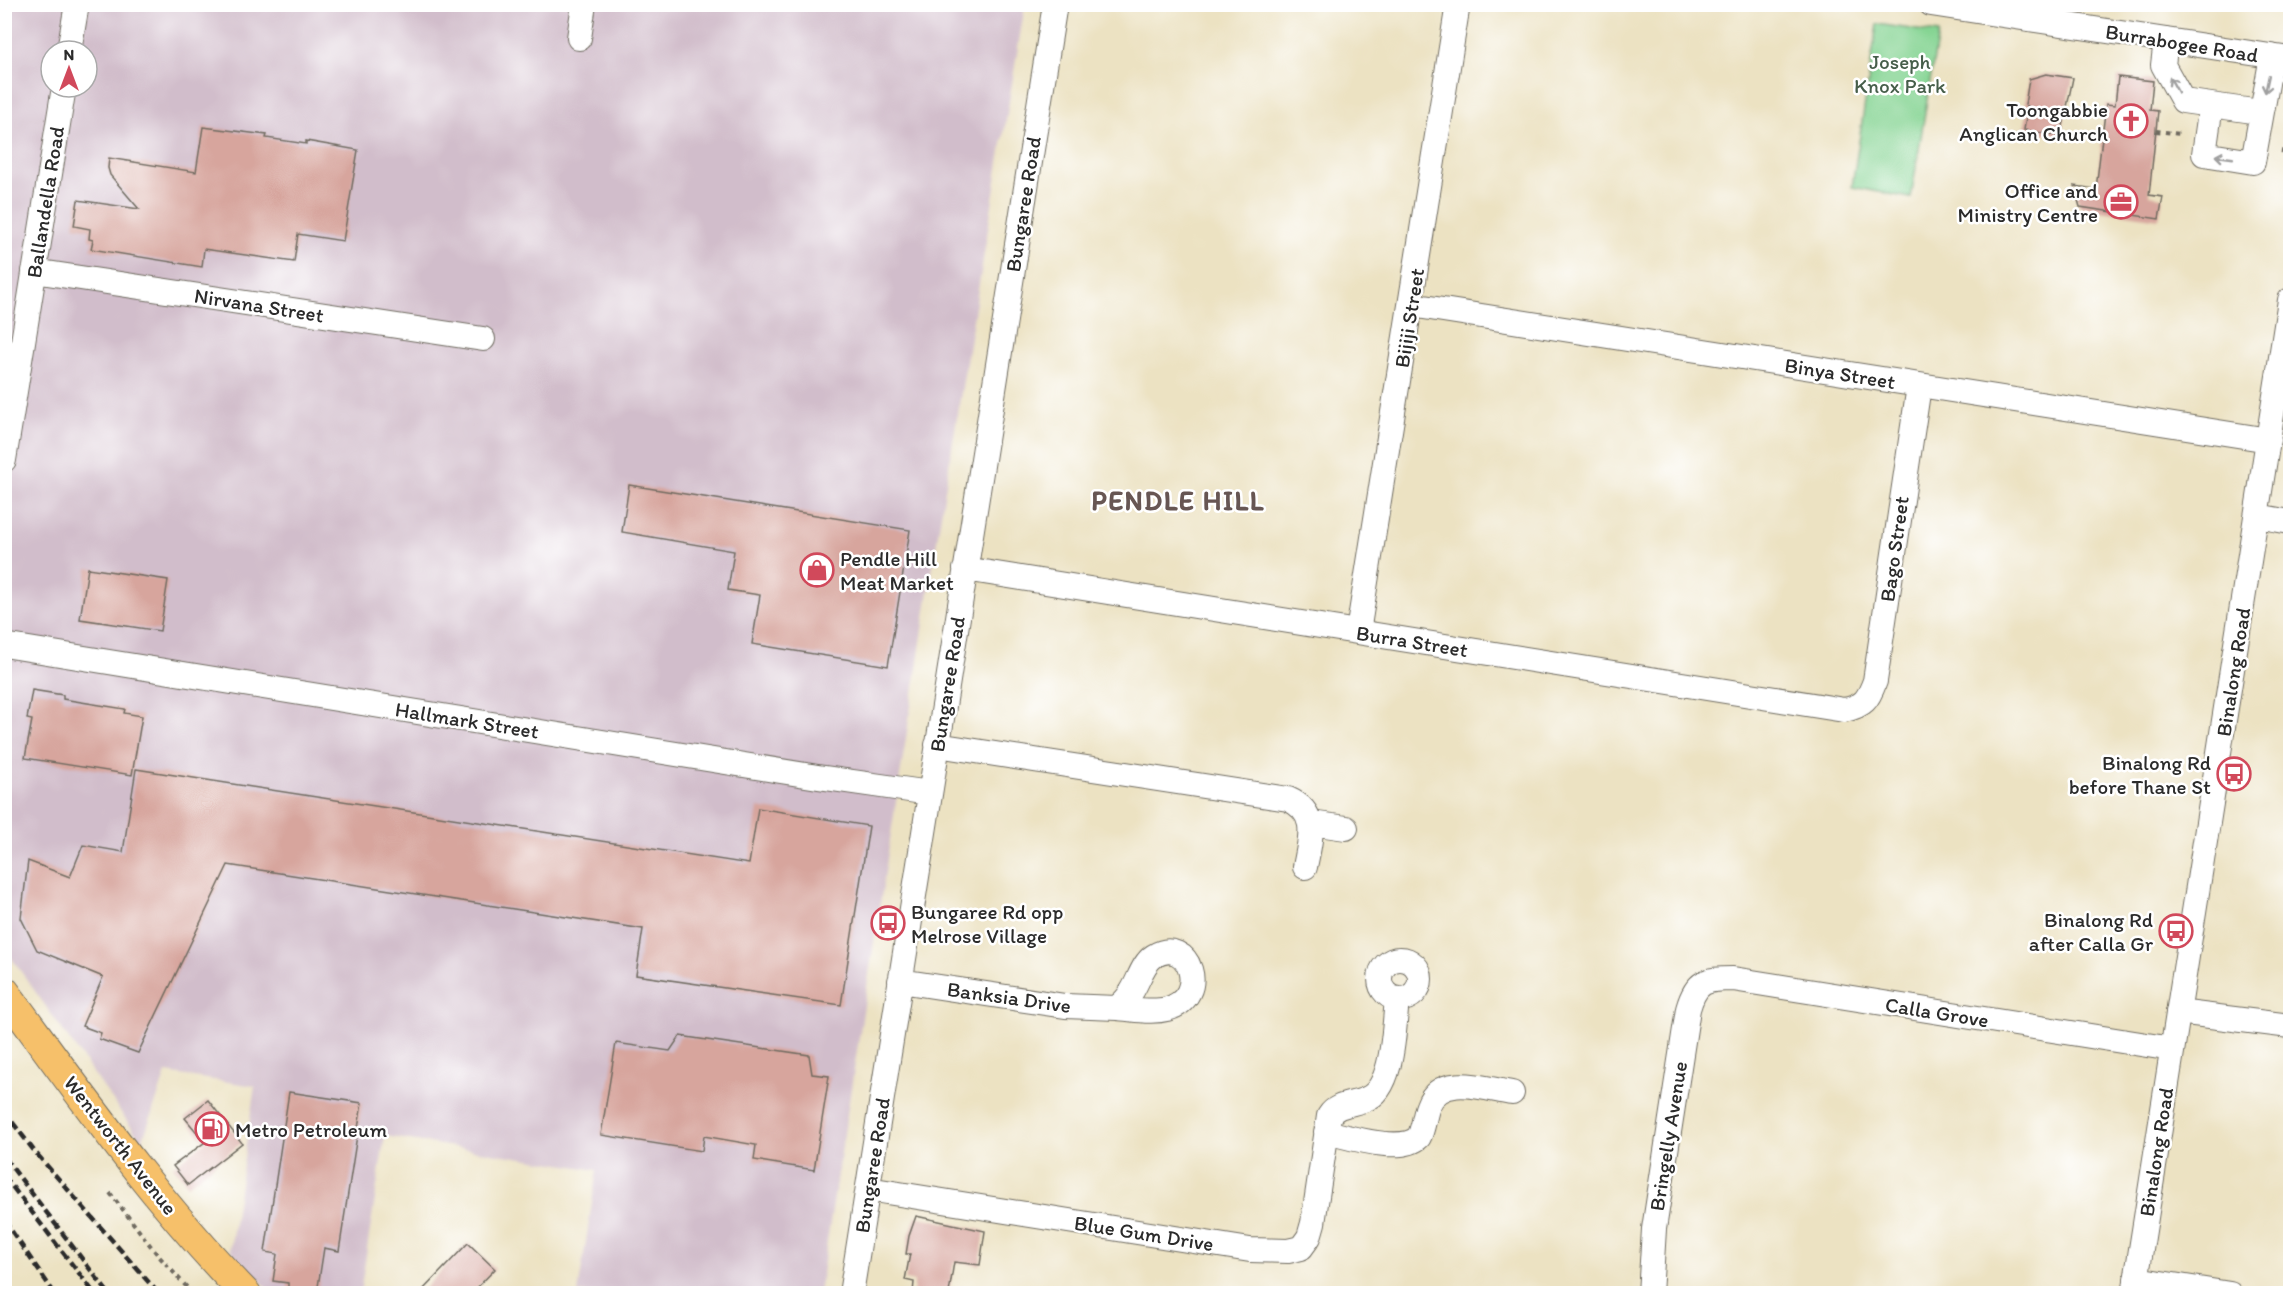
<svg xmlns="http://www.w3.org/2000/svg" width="2295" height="1298" viewBox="0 0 2295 1298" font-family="Itim,sans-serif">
	<rect width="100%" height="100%" fill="#fff"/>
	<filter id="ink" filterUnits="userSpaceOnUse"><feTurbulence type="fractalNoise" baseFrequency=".0167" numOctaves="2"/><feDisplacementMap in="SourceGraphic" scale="12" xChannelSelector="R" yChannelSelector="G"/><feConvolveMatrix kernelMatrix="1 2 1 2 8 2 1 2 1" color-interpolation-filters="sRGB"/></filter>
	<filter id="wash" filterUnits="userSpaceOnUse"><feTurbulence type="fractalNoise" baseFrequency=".008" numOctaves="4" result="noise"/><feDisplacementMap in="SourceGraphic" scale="24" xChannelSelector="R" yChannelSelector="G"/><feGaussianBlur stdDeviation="1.35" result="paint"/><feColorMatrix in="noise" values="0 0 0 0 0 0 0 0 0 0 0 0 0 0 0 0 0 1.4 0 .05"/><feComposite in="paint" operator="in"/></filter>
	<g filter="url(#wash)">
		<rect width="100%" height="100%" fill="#ece2c2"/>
		<path fill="#d1bdcb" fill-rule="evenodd" d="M4 5H1025L943 502 819 1293H578L597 1170 385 1136 360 1293H272L230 1250 255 1086 166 1073 142 1142 5 949ZM51 51H87V87H51Z"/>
		<path fill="#85d493" stroke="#58805f" stroke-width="1.5" d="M1877 24 1938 33 1911 198 1852 187Z"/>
		<g id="blocks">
			<path fill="#d7a59d" d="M2046 74 2073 78 2061 136 2024 130 2028 106 2025 105 2029 79Z
				M2118 77 2153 81 2150 110 2158 111 2149 195 2163 197 2159 219 2080 207 2074 186 2096 189 2106 104 2115 105Z
				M203 127 267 135 266 138 306 144V141L358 150 343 241 298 234 294 262 204 249 202 267 91 249 93 240 89 239 90 229 74 226 78 200 139 209 110 175 108 168 109 158 196 172Z
				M629 485 910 530 888 666 752 644 760 595 728 590 734 551 622 532Z
				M88 568 168 580 160 631 80 619Z
				M32 690 63 695V699L125 709 124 713 142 716 132 775 25 758 32 720 27 719Z
				M136 769 749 864 758 808 869 826 841 1005 636 975 643 929 228 865 138 1053 99 1039 101 1033 82 1026 103 977 37 950 21 918 28 861 70 877 83 845 123 852Z
				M680 1036 809 1055 812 1074 829 1076 814 1170 754 1160 756 1145 704 1136 702 1151 601 1135 616 1043 670 1051Z
				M289 1092 362 1103 339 1251 324 1248 317 1293H301L288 1290V1283L273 1281 277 1254 265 1252Z
				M208 1100 242 1143 188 1185 173 1166 205 1142 185 1118Z
				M916 1216 985 1231 980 1265 954 1262 949 1293H913L914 1282 905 1280 910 1254H906L909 1236Z
				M468 1243 495 1269 472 1293H420Z"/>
		</g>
	</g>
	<g filter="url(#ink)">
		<use href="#blocks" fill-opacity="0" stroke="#6f6b60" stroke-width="1.5"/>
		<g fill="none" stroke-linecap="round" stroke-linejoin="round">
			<g stroke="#6f6b60" stroke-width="26">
				<path id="minor" d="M1931 4 2290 59
					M579 38 584 4
					M2166 40 2163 65 2183 101 2211 105
					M69 51 77 4
					M2260 112 2211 105 2204 154 2253 162 2272 56
					M34 271 483 339
					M1411 305 2269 440
					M4 460 64 87
					M2257 516 2290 522
					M965 569 1844 710C1864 706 1868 700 1875 681L1919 386
					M1358 632 1458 4
					M4 645 818 777 930 793
					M937 745 1288 799C1320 813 1310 840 1305 867
					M1311 823 1346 828
					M1380 979a20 20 0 1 1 40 0a20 20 0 1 1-40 0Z
					M900 981 1065 1006 1117 1008C1123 1003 1128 998 1132 991 1139 980 1143 963 1154 956 1189 934 1211 997 1167 1009 1152 1013 1133 1009 1117 1008
					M2178 1012 2290 1026
					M1326 1132C1349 1137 1402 1154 1419 1137 1424 1127 1424 1116 1428 1106 1440 1072 1486 1089 1512 1093
					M868 1189 1250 1250 1288 1251 1301 1248 1309 1237 1313 1223 1329 1116C1337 1103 1353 1105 1366 1099 1394 1089 1394 1025 1397 999
					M2136 1279 2230 1294
					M851 1294 1055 4
					M1650 1294 1654 1229 1688 1009C1696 981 1705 979 1733 979L2172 1049
					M2134 1294 2290 300"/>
			</g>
			<g stroke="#6f6b60" stroke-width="32">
				<path id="major" d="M4 991C81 1095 155 1201 246 1294"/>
			</g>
			<path stroke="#6f6b60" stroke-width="4" stroke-dasharray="4.5 4.5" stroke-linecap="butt" d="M2156 131 2181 134
				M2281 151 2289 153
				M110 1193 157 1254 193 1294"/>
			<use href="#minor" stroke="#fff" stroke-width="24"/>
			<use href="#major" stroke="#f6c06b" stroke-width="30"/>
			<path stroke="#2b2b2b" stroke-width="4.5" stroke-dasharray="9 4.5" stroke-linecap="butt" d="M4 1111 35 1152 159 1294
				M4 1157 109 1294
				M4 1176 95 1294
				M4 1220 55 1294"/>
		</g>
		<defs><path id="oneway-shaft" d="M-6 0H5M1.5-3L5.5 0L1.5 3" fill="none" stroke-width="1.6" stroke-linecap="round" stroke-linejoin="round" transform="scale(1.5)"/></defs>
		<g stroke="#a0a0a0">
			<use href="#oneway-shaft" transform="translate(2267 84) rotate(102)"/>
			<use href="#oneway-shaft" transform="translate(2174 85) rotate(-119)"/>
			<use href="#oneway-shaft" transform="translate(2224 157) rotate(-172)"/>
		</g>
	</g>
	<defs>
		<g id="church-ring" transform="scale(1.725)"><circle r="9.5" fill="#fff" stroke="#d1495b" stroke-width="1.5"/><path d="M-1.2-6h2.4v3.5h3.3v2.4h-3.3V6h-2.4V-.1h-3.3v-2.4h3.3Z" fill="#d1495b"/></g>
		<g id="office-ring" transform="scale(1.725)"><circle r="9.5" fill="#fff" stroke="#d1495b" stroke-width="1.5"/><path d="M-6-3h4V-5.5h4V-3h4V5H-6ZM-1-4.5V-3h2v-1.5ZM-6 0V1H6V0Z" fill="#d1495b"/></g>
		<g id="shop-ring" transform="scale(1.725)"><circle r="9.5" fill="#fff" stroke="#d1495b" stroke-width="1.5"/><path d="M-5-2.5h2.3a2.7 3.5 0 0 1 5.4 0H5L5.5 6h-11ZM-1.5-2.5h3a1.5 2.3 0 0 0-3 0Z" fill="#d1495b"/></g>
		<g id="bus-ring" transform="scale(1.725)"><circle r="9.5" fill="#fff" stroke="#d1495b" stroke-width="1.5"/><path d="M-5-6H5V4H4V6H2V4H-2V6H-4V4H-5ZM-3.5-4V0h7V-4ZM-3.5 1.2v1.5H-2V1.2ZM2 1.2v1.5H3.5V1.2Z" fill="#d1495b"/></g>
		<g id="fuel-ring" transform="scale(1.725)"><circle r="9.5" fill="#fff" stroke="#d1495b" stroke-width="1.5"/><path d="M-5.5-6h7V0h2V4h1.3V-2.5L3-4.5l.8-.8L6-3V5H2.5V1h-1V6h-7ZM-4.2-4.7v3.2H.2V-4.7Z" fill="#d1495b"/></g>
	</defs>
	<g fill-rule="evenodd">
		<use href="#church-ring" x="2131" y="121"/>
		<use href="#office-ring" x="2121" y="202"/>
		<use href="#shop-ring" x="817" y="570"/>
		<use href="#bus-ring" x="2234" y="774"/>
		<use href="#bus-ring" x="888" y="923"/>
		<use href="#bus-ring" x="2176" y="931"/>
		<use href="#fuel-ring" x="212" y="1129"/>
	</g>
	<g text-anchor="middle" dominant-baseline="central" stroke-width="5" stroke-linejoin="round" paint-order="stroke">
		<g font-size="21" fill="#2b2b2b" stroke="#fff">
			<text transform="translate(2182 43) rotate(9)">Burrabogee Road</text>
			<text transform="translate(45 202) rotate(-81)">Ballandella Road</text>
			<text transform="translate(1023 204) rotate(-81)">Bungaree Road</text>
			<text transform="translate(259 305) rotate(9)">Nirvana Street</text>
			<text transform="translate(1409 318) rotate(-81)">Bijiji Street</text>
			<text transform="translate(1840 373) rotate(9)">Binya Street</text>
			<text transform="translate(1894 549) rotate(-82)">Bago Street</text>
			<text transform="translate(1412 641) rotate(9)">Burra Street</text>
			<text transform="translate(2233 672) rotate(-81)">Binalong Road</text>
			<text transform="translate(947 684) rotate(-81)">Bungaree Road</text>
			<text transform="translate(467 720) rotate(9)">Hallmark Street</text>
			<text transform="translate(1009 997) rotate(8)">Banksia Drive</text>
			<text transform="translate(1937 1012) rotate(9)">Calla Grove</text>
			<text transform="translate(1668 1136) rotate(-81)">Bringelly Avenue</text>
			<text transform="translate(121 1145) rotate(52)">Wentworth Avenue</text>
			<text transform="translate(2156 1152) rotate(-81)">Binalong Road</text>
			<text transform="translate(872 1165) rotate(-81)">Bungaree Road</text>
			<text transform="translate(1144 1233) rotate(9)">Blue Gum Drive</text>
		</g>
		<g font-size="21" fill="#465e4a" stroke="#fff">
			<text x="1900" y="61">Joseph<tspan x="1900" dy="24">Knox Park</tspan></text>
		</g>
		<g font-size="21" fill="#2b2b2b" stroke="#fff" text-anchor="end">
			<text x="2108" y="109">Toongabbie<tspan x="2108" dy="24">Anglican Church</tspan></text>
			<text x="2098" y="190">Office and<tspan x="2098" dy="24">Ministry Centre</tspan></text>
			<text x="840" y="558" text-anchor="start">Pendle Hill<tspan x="840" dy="24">Meat Market</tspan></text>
			<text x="2211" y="762">Binalong Rd<tspan x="2211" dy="24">before Thane St</tspan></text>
			<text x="911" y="911" text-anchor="start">Bungaree Rd opp<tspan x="911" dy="24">Melrose Village</tspan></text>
			<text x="2153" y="919">Binalong Rd<tspan x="2153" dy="24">after Calla Gr</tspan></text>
			<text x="235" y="1129" text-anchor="start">Metro Petroleum</text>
		</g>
		<g font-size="27" font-weight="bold" letter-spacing="1.5" fill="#675653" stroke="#fff">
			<text x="1178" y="500">PENDLE HILL</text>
		</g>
	</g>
	<rect width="2295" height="1298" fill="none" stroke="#fff" stroke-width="24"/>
	<g transform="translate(69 69)"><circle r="28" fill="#ffffff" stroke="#aaaaaa" stroke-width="1.5"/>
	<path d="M0-4.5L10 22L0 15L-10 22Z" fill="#d1495b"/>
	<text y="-9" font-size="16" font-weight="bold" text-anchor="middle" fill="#2b2b2b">N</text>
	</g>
</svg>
